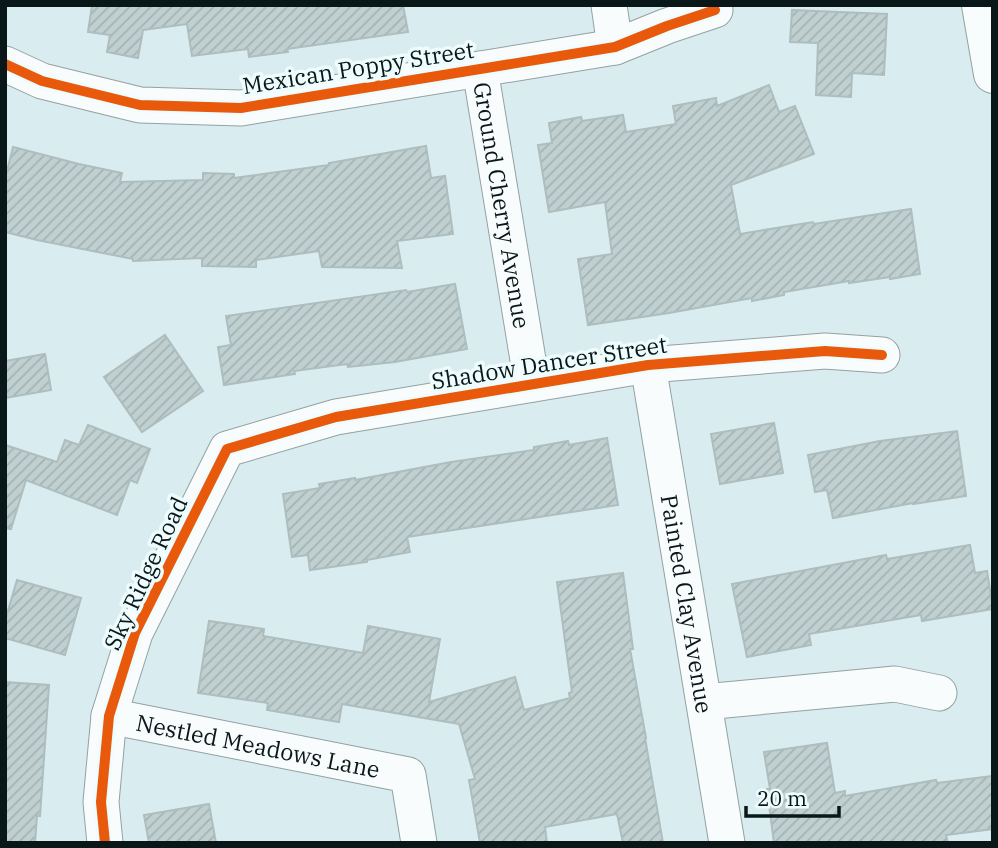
<svg xmlns="http://www.w3.org/2000/svg" width="998" height="848" viewBox="0 0 998 848" font-family="'IBM Plex Serif',serif">
	<defs>
		<pattern id="building-hatch" width="6" height="6" patternUnits="userSpaceOnUse" patternTransform="scale(1.75)"><rect width="6" height="6" fill="#c0d0d0"/><path d="M-1 1l2-2M0 6l6-6M5 7l2-2" fill="none" stroke="#a4b2b2"/></pattern>
	</defs>
	<rect width="100%" height="100%" fill="#d9ecef"/>
	<path fill="url(#building-hatch)" stroke="#aebdbe" stroke-width="2" d="M92 5H403L408 32 287 49 288 52 249 57 248 49 192 56 187 24 143 30 138 58 107 52 110 35 88 32Z
		M792 10 887 14 884 75 852 73 851 97 816 95 818 43 790 42Z
		M769 85 779 112 795 106 814 154 731 185 740 234 813 222 814 224 911 209 920 274 890 279V277L849 283V281L784 292V295L752 301V298L669 313 588 325 578 259 612 254 605 202 549 212 538 145 552 143 549 123 581 117 582 121 623 115 626 132 676 124 673 106 716 98 717 106Z
		M426 146 431 178 445 176 453 234 397 241 402 268 322 267 319 251 256 260V267L202 266V258L133 261V259L37 240 5 232V179L13 147 79 164 122 173 120 182 203 180V173L234 174V178L329 165V163Z
		M455 284 467 349 395 362 348 367 347 364 294 371 295 374 224 385 218 347 231 345 226 316 406 290 407 292Z
		M165 335 203 391 142 432 104 377Z
		M45 354 51 390 5 398V361Z
		M774 423 783 473 720 484 711 434Z
		M88 425 150 449 137 483 130 480 117 515 26 480 11 529 5 528V445L57 462 65 440 79 445Z
		M957 431 966 496 913 504V503L833 518 827 490 815 492 808 455 880 441Z
		M607 438 618 505 407 537 410 552 367 560V562L310 570 308 555 292 557 283 494 320 488 319 484 355 478V480L451 462 534 450V447L568 441 569 445Z
		M970 545 975 573 987 571 993 609 922 621 921 615 809 634 811 645 747 657 732 584 886 555 887 559Z
		M623 573 633 649H630L646 738H645L663 843H623L617 814 545 827 547 843H480L469 780 475 779 459 724 342 704 339 722 267 710 268 703 198 693 209 621 264 629 263 636 363 653 368 626 440 639 429 702 515 677 524 710 570 698 569 693 572 692 557 582Z
		M17 580 81 598 65 655 5 638V621Z
		M5 682 49 685 40 816H37L35 843H5Z
		M827 743 835 793 845 791V796L936 780 937 783 993 776V829L946 835 948 843H774L767 789H770L764 752Z
		M209 804 216 843H149L144 815Z"/>
	<g fill="none" stroke-linecap="round" stroke-linejoin="round">
		<g stroke="#93a1a3" stroke-width="37">
			<g id="minor">
				<path d="M609 5 615 47"/>
				<path d="M5 64 42 81 140 105 241 108 615 47 667 26 715 10"/>
				<path id="s1" d="M480 69 532 384"/>
				<path id="s2" d="M648 365 727 843"/>
				<path d="M704 702 895 684 939 693"/>
				<path id="s3" d="M109 716 408 775 419 843"/>
				<path d="M105 843 101 802 109 716 135 633 227 449 336 417 648 365 825 351 882 355"/>
			</g>
		</g>
		<g stroke="#93a1a3" stroke-width="40">
			<path id="secondary" d="M981 5 993 74"/>
		</g>
		<use href="#minor" stroke="#f9fcfd" stroke-width="35"/>
		<use href="#secondary" stroke="#f9fcfd" stroke-width="38"/>
		<g stroke="#eefcfe" stroke-width="15">
			<path id="cycleway" d="M5 64 42 81 140 105 241 108 615 47 667 26 715 10
				M105 843 101 802 109 716 135 633 227 449 336 417 648 365 825 351 882 355"/>
		</g>
		<use href="#cycleway" stroke="#e8590c" stroke-width="10"/>
	</g>
	<g text-anchor="middle" dominant-baseline="central" stroke-width="7" stroke-linejoin="round" paint-order="stroke">
		<g font-size="23" fill="#0a1719" stroke="#eefcfe">
			<text transform="translate(358 67) rotate(-9)">Mexican Poppy Street</text>
			<text stroke="none"><textPath href="#s1" startOffset="138">Ground Cherry Avenue</textPath></text>
			<text transform="translate(549 362) rotate(-9)">Shadow Dancer Street</text>
			<text transform="translate(145 573) rotate(-65)">Sky Ridge Road</text>
			<text stroke="none"><textPath href="#s2" startOffset="242">Painted Clay Avenue</textPath></text>
			<text stroke="none"><textPath href="#s3" startOffset="152">Nestled Meadows Lane</textPath></text>
		</g>
	</g>
	<rect width="998" height="848" fill="none" stroke="#0a1719" stroke-width="14"/>
	<path d="M746 806v10h93v-10" fill="none" stroke="#0a1719" stroke-width="3.5"/>
	<text x="757" y="806" font-size="21" fill="#0a1719" stroke="#eefcfe" stroke-width="5" paint-order="stroke">20 m</text>
</svg>
